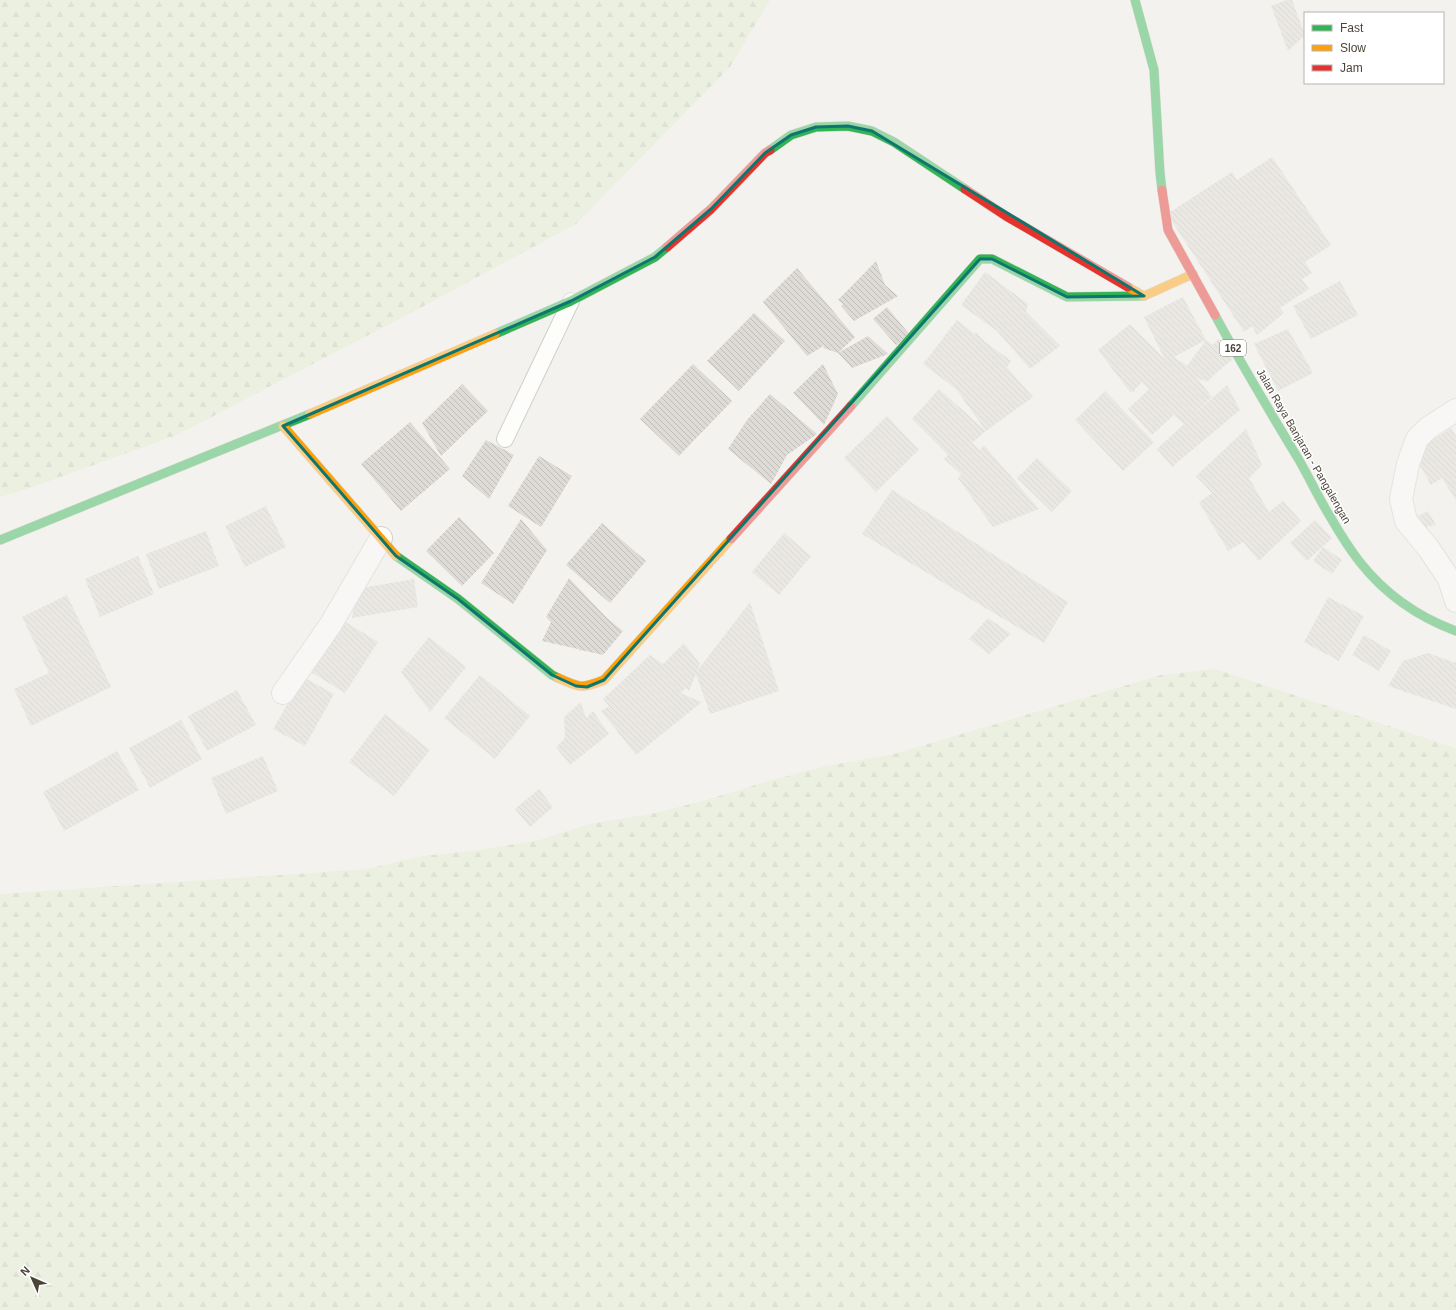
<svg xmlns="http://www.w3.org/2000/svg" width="1456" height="1310" viewBox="0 0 1456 1310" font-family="Helvetica,sans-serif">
	<defs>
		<pattern id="forest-firs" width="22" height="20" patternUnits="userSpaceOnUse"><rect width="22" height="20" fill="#e1eecf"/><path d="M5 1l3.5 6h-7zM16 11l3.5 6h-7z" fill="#c3cdb2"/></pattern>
		<pattern id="building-back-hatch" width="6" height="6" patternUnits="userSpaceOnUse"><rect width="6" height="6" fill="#dedbd6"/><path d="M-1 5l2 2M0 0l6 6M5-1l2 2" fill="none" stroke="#c0bdb8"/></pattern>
	</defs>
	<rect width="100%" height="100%" fill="#f4f2ee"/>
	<path fill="url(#forest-firs)" d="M0 0H770L730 67 576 224 407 315 177 435 30 488 0 497Z
		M1215 669 1456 748V1310H0V894L367 869 422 856 480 850 539 840 589 824 651 814 706 800 772 780 826 766 890 755 1161 675Z"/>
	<path fill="url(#building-back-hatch)" d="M1287 0H1292L1305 35 1288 51 1271 6Z
		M1272 157 1331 245 1305 262 1312 273 1302 279 1309 289 1280 308 1284 313 1257 335 1252 326 1244 332 1167 214 1232 172 1237 180Z
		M876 261 885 285 898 296 854 321 841 306 843 304 838 300Z
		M797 268 855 337 838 353 868 336 888 354 852 368 838 353 823 348 825 345 807 356 763 302Z
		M985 272 1028 304 1026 312 1060 346 1030 369 997 331 961 305Z
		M1340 281 1358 315 1311 339 1293 306Z
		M1183 297 1206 340 1174 357 1187 366 1206 340 1213 345 1219 338 1220 350 1233 359 1214 375 1207 382 1197 378 1212 397 1194 414 1227 385 1240 410 1172 467 1157 449 1184 424 1174 415 1152 435 1128 409 1149 389 1142 382 1137 387 1133 393 1131 391 1130 392 1098 350 1130 324 1164 358 1144 317Z
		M887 307 910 335 896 345 873 319Z
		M754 313 785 341 739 391 707 361Z
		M957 320 975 334 976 332 983 340 1011 361 1007 367 1033 397 986 431 972 443 980 450 984 445 1039 509 993 527 958 478 961 474 944 459 948 455 912 419 939 389 986 431 956 389 923 364Z
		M1288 329 1313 373 1278 391 1254 344Z
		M693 364 732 401 679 456 640 419Z
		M823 364 838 394 824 425 793 393Z
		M462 384 488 411 441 456 422 423Z
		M1105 391 1154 442 1123 471 1075 420Z
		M770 394 817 434 787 455 771 484 728 449 747 420Z
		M887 416 919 450 876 492 844 458Z
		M410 422 450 469 401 511 361 464Z
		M1451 428 1456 436V500L1442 478 1431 485 1413 453Z
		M1246 429 1262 465 1249 478 1269 512 1283 501 1301 521 1259 561 1243 542 1228 551 1199 502 1212 493 1196 476Z
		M486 440 514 455 489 499 462 476Z
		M539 456 572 476 541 527 508 506Z
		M1037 458 1072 491 1052 512 1017 478Z
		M892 490 1068 602 1044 643 862 534Z
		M266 506 286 547 245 567 225 526Z
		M1428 511 1436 525 1418 528 1412 519Z
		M459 517 494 553 462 586 426 551Z
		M521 519 547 550 513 604 481 583Z
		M1315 520 1332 538 1307 561 1290 543Z
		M602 523 646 561 610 603 566 565Z
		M206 531 219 566 159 589 146 554Z
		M784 533 811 556 779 595 752 572Z
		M1323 547 1342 560 1332 574 1313 561Z
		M138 556 154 594 100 617 85 579Z
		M569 578 607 618 623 631 603 655 581 650 580 651 578 649 542 641 551 622 546 617Z
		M414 579 418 607 352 618 356 589Z
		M67 595 111 687 31 726 14 689 49 673 22 617Z
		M1328 597 1364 616 1339 661 1304 642Z
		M750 602 779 691 710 714 696 674 689 691 686 688 680 693 702 702 636 755 601 711 609 706 603 699 650 655 663 664 684 643 700 664 697 671Z
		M339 618 378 642 345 693 306 669Z
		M988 618 1011 634 989 654 969 639Z
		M1364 635 1391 651 1379 671 1352 655Z
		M429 637 466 667 430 712 401 672Z
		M1428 653 1456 663V709L1388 686 1403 661Z
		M480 675 530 716 495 759 444 718Z
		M303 677 334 694 305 746 273 729Z
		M237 690 256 725 207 751 188 716Z
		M581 702 586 718 593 711 609 734 570 765 556 747 565 738 564 717Z
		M385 714 430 750 394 796 349 762Z
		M181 720 202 759 150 788 129 748Z
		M117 751 139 790 64 831 43 792Z
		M263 756 278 791 226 814 211 778Z
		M539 789 553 807 530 827 515 809Z"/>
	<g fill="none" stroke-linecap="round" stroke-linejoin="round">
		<g stroke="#d2d0cb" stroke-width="18">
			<path id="lane" d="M505 439 571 301"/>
		</g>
		<g stroke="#d2d0cb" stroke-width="24">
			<path id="street" d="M1456 410 1428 428 1417 439 1408 464 1401 499 1406 521 1429 549 1449 579 1456 601
				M283 693 331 624 381 538"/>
		</g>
		<g stroke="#d3cfc5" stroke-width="10">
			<path id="fast" d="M1135 0 1154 70 1160 173 1162 190
				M770 150 791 135 816 127 848 126 872 131 894 142 965 189
				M1215 315C1241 364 1270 412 1299 460 1310 479 1319 499 1331 518 1339 532 1349 548 1359 561 1384 593 1418 617 1456 631
				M495 334 571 301 655 257 667 247
				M851 406 980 259H992L1067 297 1144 296
				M0 540 310 414
				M396 556 458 599 552 675 558 678"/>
		</g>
		<g stroke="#d3cfc5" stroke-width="10">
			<path id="slow" d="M1128 287 1144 296 1193 274
				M310 414 495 334
				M283 426 396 556
				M558 678C580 688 582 689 604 680L731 539"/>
		</g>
		<g stroke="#d3cfc5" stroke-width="10">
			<path id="jam" d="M965 189 1006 216 1128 287
				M1162 190 1168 230 1215 315
				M667 247 711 209 765 153 770 150
				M731 539 851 406"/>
		</g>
		<use href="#lane" stroke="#fdfdfc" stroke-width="16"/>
		<use href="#street" stroke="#fdfdfc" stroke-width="22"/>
		<use href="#fast" stroke="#30b455" stroke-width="9"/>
		<use href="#slow" stroke="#ff9f0a" stroke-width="9"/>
		<use href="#jam" stroke="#e5322d" stroke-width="9"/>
	</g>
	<path d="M0 0H1456V1310H0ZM848 126 872 131 1144 296 1067 297 992 259H980L604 680 587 687 576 686 552 675 458 599 396 556 283 426 571 301 655 257 711 209 765 153 791 135 816 127Z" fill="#f4f2ee" fill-opacity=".55" fill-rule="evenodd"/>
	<path fill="none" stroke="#0f766e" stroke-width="3" stroke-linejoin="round" d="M848 126 872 131 1144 296 1067 297 992 259H980L604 680 587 687 576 686 552 675 458 599 396 556 283 426 571 301 655 257 711 209 765 153 791 135 816 127Z"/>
	<g text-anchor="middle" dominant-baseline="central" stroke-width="3" stroke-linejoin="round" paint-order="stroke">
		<rect fill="#fff" stroke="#817c74" stroke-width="1" x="1220" y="340" width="26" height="16" rx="3"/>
		<g font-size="10" font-weight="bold" fill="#4b4439">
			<text x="1233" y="348">162</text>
		</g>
		<g font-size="11" fill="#4b4439" stroke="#fff">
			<text transform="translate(1304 446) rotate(60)">Jalan Raya Banjaran - Pangalengan</text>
		</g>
	</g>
	<rect x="1304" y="12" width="140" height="72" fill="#ffffff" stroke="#b7b4b0"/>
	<rect x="1312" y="25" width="20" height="6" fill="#30b455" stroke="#b7b4b0"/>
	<text x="1340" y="32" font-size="12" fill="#4b4439">Fast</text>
	<rect x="1312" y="45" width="20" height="6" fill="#ff9f0a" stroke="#b7b4b0"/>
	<text x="1340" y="52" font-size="12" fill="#4b4439">Slow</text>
	<rect x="1312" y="65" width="20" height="6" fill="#e5322d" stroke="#b7b4b0"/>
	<text x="1340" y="72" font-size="12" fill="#4b4439">Jam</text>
	<g transform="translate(32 1278) rotate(315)" stroke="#ffffff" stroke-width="3" paint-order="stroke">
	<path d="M0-3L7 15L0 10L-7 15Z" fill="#4b4439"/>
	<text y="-6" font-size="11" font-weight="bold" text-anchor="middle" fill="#4b4439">N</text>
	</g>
</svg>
